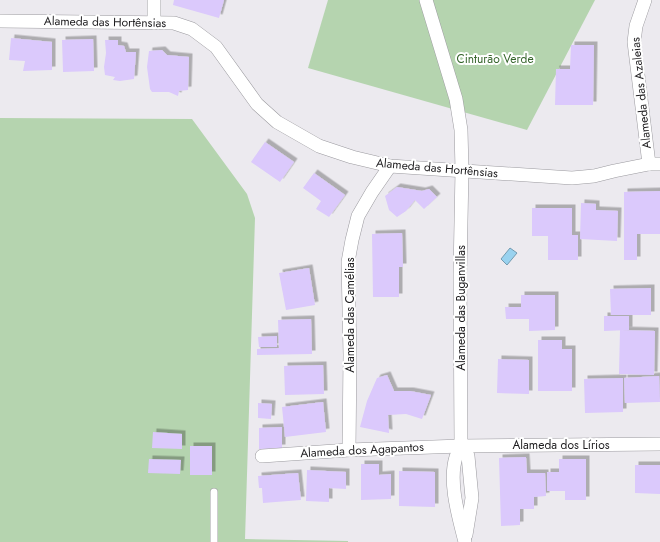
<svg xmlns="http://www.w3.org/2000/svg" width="660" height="542" viewBox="0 0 660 542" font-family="Jost,sans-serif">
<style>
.green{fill:#b5d4af}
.water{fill:#99d2ef;stroke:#749bb0}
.building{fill:#dbc9fc;filter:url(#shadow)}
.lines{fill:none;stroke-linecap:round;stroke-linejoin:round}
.lane-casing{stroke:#9b9a9f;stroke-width:8}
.street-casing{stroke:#9b9a9f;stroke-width:14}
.lane{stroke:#fff;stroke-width:7}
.street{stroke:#fff;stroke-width:13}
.labels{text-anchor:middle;stroke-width:4;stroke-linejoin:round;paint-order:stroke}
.street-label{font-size:12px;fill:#1c1b1d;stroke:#fff}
.park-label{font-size:12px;fill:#36652c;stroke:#fff}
</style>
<defs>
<filter id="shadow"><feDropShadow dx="3.5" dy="-3.5" stdDeviation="0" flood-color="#0004"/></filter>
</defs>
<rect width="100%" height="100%" fill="#eceaef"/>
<g class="green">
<polygon points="328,0 595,0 527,130 308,68"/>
<polygon points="0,118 192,119 247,194 255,218 245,539 348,541 348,542 0,542"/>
</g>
<polygon class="water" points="510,248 517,253 507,265 501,259"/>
<g class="building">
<polygon points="174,0 224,0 219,18 173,5"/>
<polygon points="11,38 52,42 52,70 23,71 25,61 9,60"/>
<polygon points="93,39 94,71 63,72 62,40"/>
<polygon points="105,40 118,40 118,45 124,46 126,52 136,52 134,79 120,81 113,80 115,77 105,75 104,67 106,53"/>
<polygon points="571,45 594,45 593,105 555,105 556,69 570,69"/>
<polygon points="162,50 167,55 189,57 188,90 179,91 178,96 169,92 152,92 150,89 147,67 149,51"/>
<polygon points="265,142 294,162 280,182 251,162"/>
<polygon points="314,173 345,195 329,217 316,209 321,201 303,188"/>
<polygon points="397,187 422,191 429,189 437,197 424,209 415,200 406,211 397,217 389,210 385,196"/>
<polygon points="660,191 660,234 637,234 637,260 624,260 624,192"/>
<polygon points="581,203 596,204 596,210 618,211 617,241 580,239"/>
<polygon points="532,208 572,208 572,235 578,235 578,260 548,260 548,236 532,236"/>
<polygon points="402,233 403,267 399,267 399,297 373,297 372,234"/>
<polygon points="309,268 315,305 286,310 279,273"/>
<polygon points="651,288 651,315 611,315 610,289"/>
<polygon points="521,295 555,295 555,330 529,331 529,319 506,319 505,307 521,307"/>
<polygon points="604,316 629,316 629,330 604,331"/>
<polygon points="311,319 312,354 257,355 257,349 279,348 278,320"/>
<polygon points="620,330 655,331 654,375 619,374"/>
<polygon points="277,336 277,347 259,347 258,337"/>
<polygon points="538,340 562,340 562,349 572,349 572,391 538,391"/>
<polygon points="498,359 529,360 529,394 497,393"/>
<polygon points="323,365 324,394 285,395 284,366"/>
<polygon points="387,375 394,391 410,391 431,395 422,419 406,414 388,415 389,433 360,427 367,401 377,378"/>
<polygon points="659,376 660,402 625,403 624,378"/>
<polygon points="623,378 623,412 585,413 584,379"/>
<polygon points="323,402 326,432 285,437 282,407"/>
<polygon points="258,403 272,404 271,419 258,418"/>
<polygon points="282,427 282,448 259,449 259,428"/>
<polygon points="153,432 182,434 182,449 152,448"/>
<rect x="190" y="446" width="22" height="29"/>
<polygon points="526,457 527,473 545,473 546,496 534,497 534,509 520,509 520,525 501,526 499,458"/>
<polygon points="149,459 181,460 180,474 148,473"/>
<polygon points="559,459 586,459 586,500 565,500 565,491 547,491 547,472 559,472"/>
<polygon points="361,464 379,464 379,475 391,474 391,499 361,500"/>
<polygon points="635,465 660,465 660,494 635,493"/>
<polygon points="307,470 346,472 346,489 329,488 329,502 306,501"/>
<polygon points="399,471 435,472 435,507 399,506"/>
<polygon points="298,473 301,500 263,503 262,488 259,488 258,476"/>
</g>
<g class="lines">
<g class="lane-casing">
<polyline id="lane" points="214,492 214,542"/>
</g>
<g class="street-casing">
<g id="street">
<path d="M 426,0 L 456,99 L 461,130 L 462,170 L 460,274 L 461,446 C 460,449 457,453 456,457 C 448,482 459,518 465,542"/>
<polyline points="645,0 636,26 634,42 649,164"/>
<polyline points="0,21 174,23 192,29 216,47 257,104 277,122 319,146 352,157 390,166 572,178 594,176 614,171 649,164 660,164"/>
<polyline points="154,23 154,0"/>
<polyline points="461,446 468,456 472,498 466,535"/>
<polyline points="349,450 350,355 348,262 352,240 358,216 372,192 390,166"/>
<polyline points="262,456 349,450 461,446 660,444"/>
</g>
</g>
<use href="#lane" class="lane"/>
<use href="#street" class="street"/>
</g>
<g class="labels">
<g class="street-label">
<text transform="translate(105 22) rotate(1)" y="4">Alameda das Hortênsias</text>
<text transform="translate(641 93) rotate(-96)" y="4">Alameda das Azaleias</text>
<text transform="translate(437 168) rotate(5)" y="4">Alameda das Hortênsias</text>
<text transform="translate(461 308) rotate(-90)" y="4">Alameda das Buganvillas</text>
<text transform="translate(350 315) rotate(-90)" y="4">Alameda das Camélias</text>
<text x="561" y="449">Alameda dos Lírios</text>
<text transform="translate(362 450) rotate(-3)" y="4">Alameda dos Agapantos</text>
</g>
<g class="park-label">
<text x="495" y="63">Cinturão Verde</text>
</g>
</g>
</svg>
